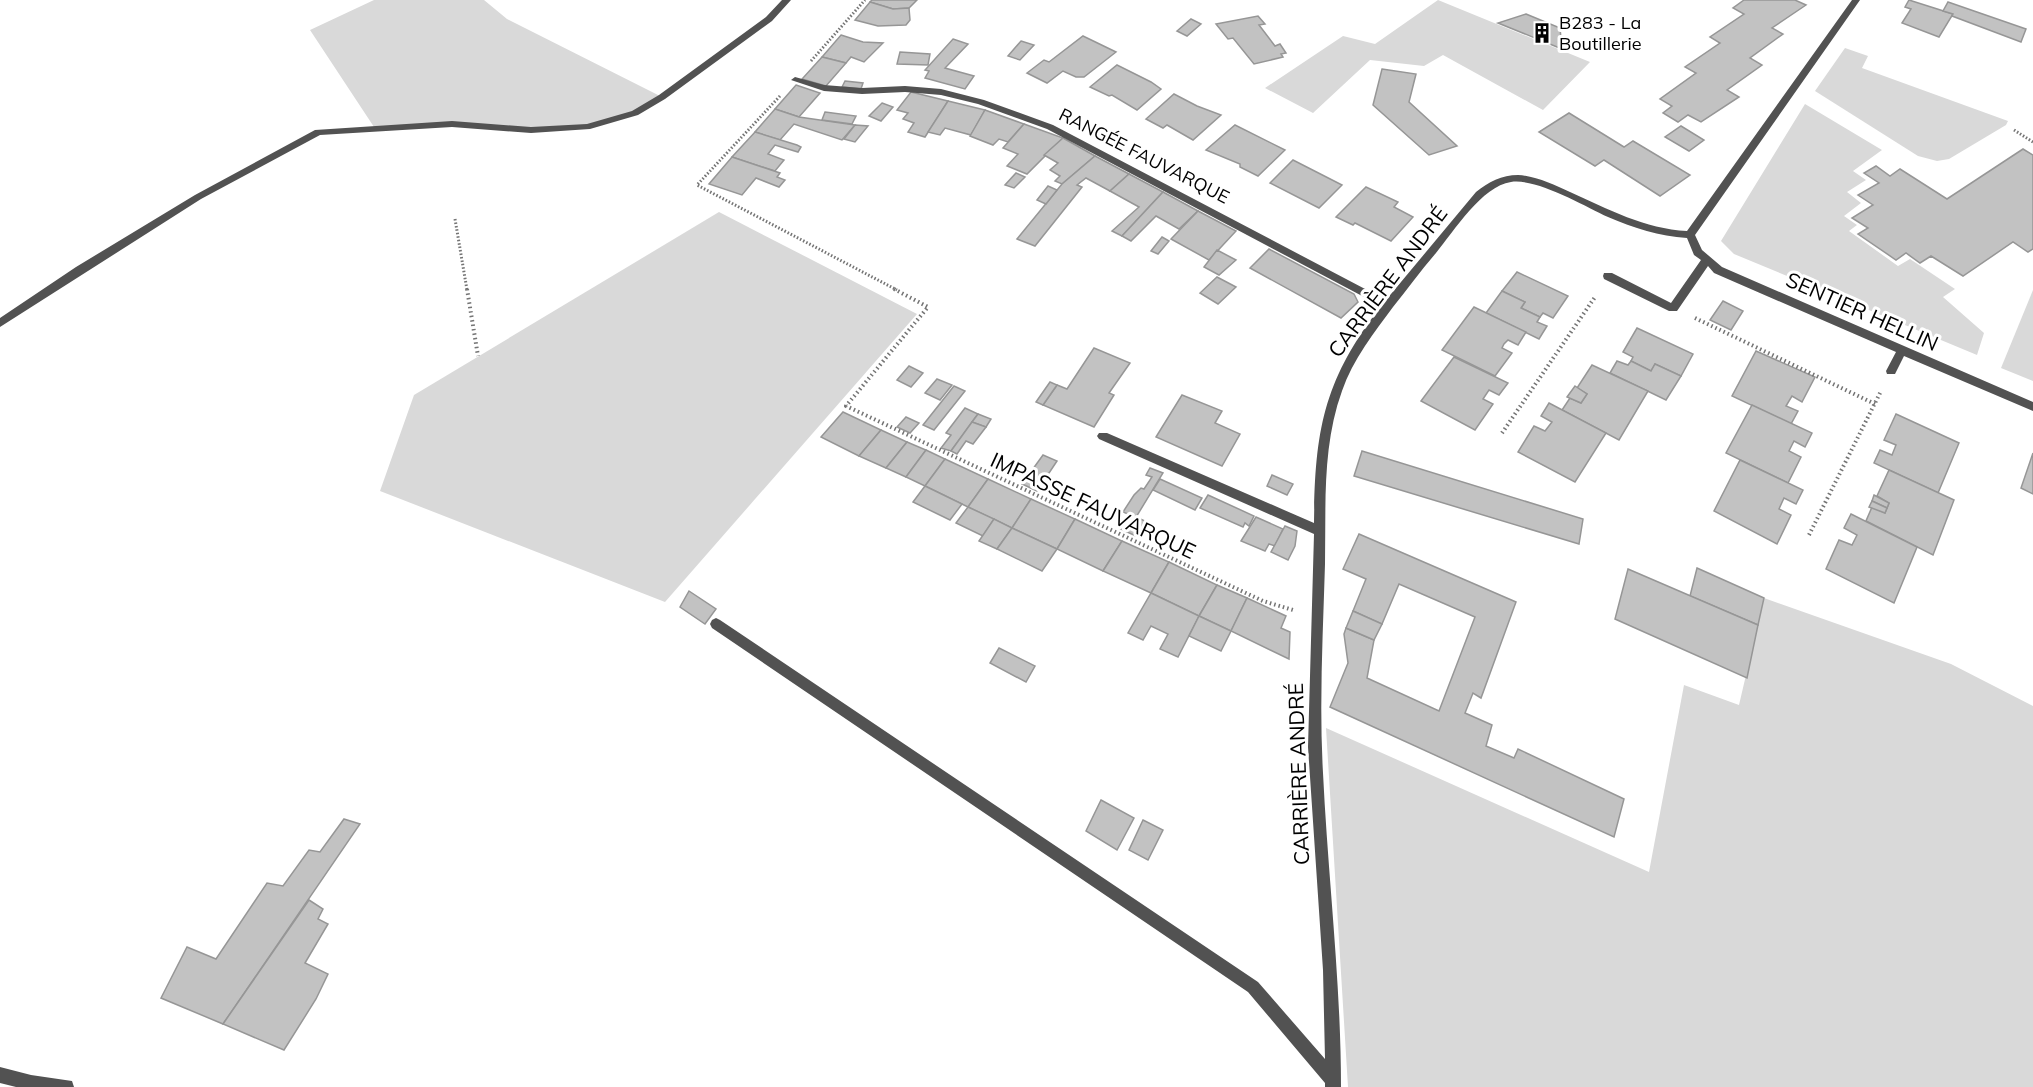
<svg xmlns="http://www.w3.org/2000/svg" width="2033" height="1087" viewBox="0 0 2033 1087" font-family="Mulish,sans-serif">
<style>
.green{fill:#d9d9d9}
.building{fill:#c2c2c2;stroke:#969696;stroke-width:1.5}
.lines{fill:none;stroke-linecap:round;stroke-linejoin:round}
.path-far1{stroke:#747474;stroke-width:3;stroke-dasharray:1.5 2;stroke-linecap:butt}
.path{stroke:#747474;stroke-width:4;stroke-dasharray:1.5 3;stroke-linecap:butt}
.minor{fill:#525252;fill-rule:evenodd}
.labels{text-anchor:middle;stroke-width:6;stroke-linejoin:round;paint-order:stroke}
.far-poi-label{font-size:18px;fill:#000;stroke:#fff;text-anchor:start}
.far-street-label{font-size:18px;fill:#000;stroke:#fff}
.street-label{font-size:21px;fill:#000;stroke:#fff}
</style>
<rect width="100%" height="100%" fill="#fff"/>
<g class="green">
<path d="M 374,0 L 484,0 L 507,19 L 662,97 C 589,142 532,125 452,124 C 426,123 400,126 374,127 L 310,30 Z"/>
<polygon points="1438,0 1590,62 1543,110 1443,55 1424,66 1370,60 1313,113 1265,88 1343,36 1375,44"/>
<polygon points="1845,48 1868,56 1862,68 2008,121 2006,125 1949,159 1937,161 1918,156 1815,91"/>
<polygon points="1805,104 1882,150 1853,171 1866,180 1847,192 1861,203 1844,216 1857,225 1849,231 1898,266 1910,259 1955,289 1943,297 1984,333 1977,355 1734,254 1721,241"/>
<polygon points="719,212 917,314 665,602 380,491 414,395"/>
<polygon points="2033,290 2033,381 2001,368"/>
<polygon points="1764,598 1951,664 2033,706 2033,1087 1348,1087 1326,728 1649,872 1684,685 1739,705"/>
</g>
<g class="building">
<polygon points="872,0 917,0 909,8 893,9 870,2"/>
<polygon points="1744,0 1795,0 1806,5 1772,28 1783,34 1750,58 1762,65 1727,90 1739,97 1701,122 1688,115 1678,122 1663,113 1672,106 1660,99 1696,73 1685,67 1720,43 1710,37 1744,14 1733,8"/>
<polygon points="1909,0 1953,14 1939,37 1902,23 1911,9 1905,7"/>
<polygon points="870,2 893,9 909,8 910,20 906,25 878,26 855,20"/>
<polygon points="1948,2 2026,29 2021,42 1952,16 1953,14 1943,11"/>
<polygon points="1526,14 1560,28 1562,49 1498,23"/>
<polygon points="1258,16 1265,24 1259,25 1275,46 1280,44 1286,53 1281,54 1283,57 1254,64 1233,38 1228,39 1216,24"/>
<polygon points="1191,19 1201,24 1187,36 1177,31"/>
<polygon points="841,35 863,42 883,43 864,62 851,57 846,63 822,57"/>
<polygon points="1083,36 1116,52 1084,77 1076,77 1063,71 1047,83 1027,73 1044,60 1049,62"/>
<polygon points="953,39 968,44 945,68 974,76 965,89 925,78 929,71 925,70"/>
<polygon points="1021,41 1034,45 1020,60 1008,56"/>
<polygon points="900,52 930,54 928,65 897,64"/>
<polygon points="822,57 846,63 826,86 802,79"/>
<polygon points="1117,65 1151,82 1161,89 1137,110 1112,95 1109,96 1090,87"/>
<polygon points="1382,69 1416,74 1409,102 1457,146 1429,155 1373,105"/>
<polygon points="845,81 863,83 861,89 842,87"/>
<polygon points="796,85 820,93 799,117 775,109"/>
<polygon points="911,92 948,101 925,137 908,132 914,123 903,119 908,113 897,110"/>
<polygon points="1174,94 1197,106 1221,115 1193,140 1167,125 1163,128 1146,119"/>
<polygon points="948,101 985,110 971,135 945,128 940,135 928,132"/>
<polygon points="882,103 893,107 881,121 869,116"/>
<polygon points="775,109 799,117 855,125 842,140 794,124 780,140 755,132"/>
<polygon points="985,110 1024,124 1008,142 999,139 993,145 970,136"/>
<polygon points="825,112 856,116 852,124 822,120"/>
<polygon points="1569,113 1624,147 1633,141 1690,175 1660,196 1604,160 1595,166 1539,132"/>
<polygon points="1024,124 1063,138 1027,174 1007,166 1018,154 1003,148"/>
<polygon points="855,125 868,126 855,142 844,139"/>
<polygon points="1235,125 1285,150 1258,176 1240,167 1240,164 1206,150"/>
<polygon points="1681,126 1704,140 1689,151 1665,137"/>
<polygon points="755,132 797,145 801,147 798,152 775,145 768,154 784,160 775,171 732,157"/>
<polygon points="1063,138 1095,156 1062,184 1055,181 1060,176 1050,170 1058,163 1044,155"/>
<polygon points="2023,149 2033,155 2033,249 2028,252 2013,242 1963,276 1931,256 1920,263 1906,253 1896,260 1858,234 1868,228 1852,218 1873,205 1858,195 1879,183 1864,173 1876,166 1890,176 1900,169 1947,199"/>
<polygon points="1095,156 1129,174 1110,191 1086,178 1077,185 1082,187 1035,246 1017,239 1062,184"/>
<polygon points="732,157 780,173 777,177 785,180 779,187 756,178 742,195 709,184"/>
<polygon points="1293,160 1342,185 1319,208 1270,183"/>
<polygon points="1016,173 1025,177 1014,188 1005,185"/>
<polygon points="1129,174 1163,192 1122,236 1112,231 1139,207 1110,191"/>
<polygon points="1048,186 1057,190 1046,204 1037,200"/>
<polygon points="1366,187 1398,202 1394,207 1413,217 1391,241 1355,223 1353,225 1336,217"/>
<polygon points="1163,192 1198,211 1179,229 1156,216 1131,241 1122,236"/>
<polygon points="1198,211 1236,231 1209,260 1171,239"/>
<polygon points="1162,237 1169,241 1158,254 1151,251"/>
<polygon points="1269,249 1354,294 1358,302 1341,318 1250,268"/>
<polygon points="1217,250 1236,260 1219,275 1204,267"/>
<polygon points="1517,272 1568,296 1553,318 1543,313 1540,317 1521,308 1525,302 1502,291"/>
<polygon points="1217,277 1236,287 1218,304 1200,293"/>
<polygon points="1502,291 1525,302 1521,308 1540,317 1537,322 1547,326 1539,339 1486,313"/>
<polygon points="1723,301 1743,311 1731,330 1710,320"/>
<polygon points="1474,307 1526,332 1518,345 1508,340 1504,344 1502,348 1512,353 1495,376 1442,350"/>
<polygon points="1637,328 1693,354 1681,376 1655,364 1651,371 1631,361 1633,357 1623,352"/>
<polygon points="1094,348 1130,363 1109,393 1114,395 1094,427 1043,405 1057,385 1067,389"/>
<polygon points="1756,351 1815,377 1802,402 1792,396 1786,406 1798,411 1791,424 1732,396"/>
<polygon points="1454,357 1508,383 1499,395 1489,390 1483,399 1493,404 1475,430 1421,401"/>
<polygon points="1617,361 1628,365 1631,361 1651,371 1655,364 1681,376 1666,400 1610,373"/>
<polygon points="1592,365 1648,391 1619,440 1562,410 1570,398 1581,403 1587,394 1577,388"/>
<polygon points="909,366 923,373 911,387 897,380"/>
<polygon points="937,379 952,385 940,400 925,393"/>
<polygon points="1050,382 1057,385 1043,405 1036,402"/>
<polygon points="954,386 965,391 934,430 923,425"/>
<polygon points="1575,386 1587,394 1581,403 1567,397"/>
<polygon points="1182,395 1222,411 1215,423 1240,434 1222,466 1156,437"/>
<polygon points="1549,403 1606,433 1575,482 1518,452 1534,426 1545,431 1552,422 1541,416"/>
<polygon points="1752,405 1812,433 1805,447 1794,441 1789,451 1801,457 1788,483 1726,453"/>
<polygon points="965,408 978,414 951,451 941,448 951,435 946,433"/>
<polygon points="843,412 881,430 859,456 821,437"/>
<polygon points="978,414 991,419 986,427 972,422"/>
<polygon points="1896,414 1959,443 1938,493 1874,463 1880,450 1892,455 1896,445 1884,440"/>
<polygon points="906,417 919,423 910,433 897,427"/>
<polygon points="972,422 986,427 973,444 966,441 957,454 951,451"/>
<polygon points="881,430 907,442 886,468 859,456"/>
<polygon points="907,442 926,450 906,477 886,468"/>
<polygon points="926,450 945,459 925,486 906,477"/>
<polygon points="1362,451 1583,519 1579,544 1354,476"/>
<polygon points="2033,453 2033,494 2021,488"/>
<polygon points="1043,455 1057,461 1037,491 1022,484"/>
<polygon points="945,459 988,479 968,507 925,486"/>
<polygon points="1740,460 1803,490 1796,504 1784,498 1779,509 1791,515 1777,544 1714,511"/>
<polygon points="1150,468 1163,473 1127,532 1119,528 1128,514 1123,512 1134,495 1141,488 1144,489 1152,477 1146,475"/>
<polygon points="1889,470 1954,500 1933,555 1866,521 1872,507 1885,513 1889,503 1877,496"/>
<polygon points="1272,475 1293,484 1287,495 1267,486"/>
<polygon points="988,479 1031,499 1012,528 968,507"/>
<polygon points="1160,479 1202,498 1195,510 1153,490"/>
<polygon points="925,486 962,504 950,520 913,502"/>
<polygon points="1208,495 1254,516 1249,526 1245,523 1243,527 1200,508"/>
<polygon points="1874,495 1889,503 1887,508 1872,501"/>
<polygon points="1031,499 1075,519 1057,549 1012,528"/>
<polygon points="1872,501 1887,508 1885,513 1869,507"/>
<polygon points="968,507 994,519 983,536 956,523"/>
<polygon points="1851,514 1917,547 1894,603 1826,569 1839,540 1852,545 1857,535 1844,528"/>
<polygon points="1136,517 1145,521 1136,536 1127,532"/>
<polygon points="1256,517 1283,529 1275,546 1269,544 1265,551 1241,541"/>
<polygon points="994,519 1012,528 997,549 979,541"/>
<polygon points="1075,519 1122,541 1103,571 1057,549"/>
<polygon points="1285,526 1297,531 1295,546 1288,560 1271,552"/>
<polygon points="1012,528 1057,549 1042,571 997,549"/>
<polygon points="1359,534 1516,602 1481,698 1473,693 1465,713 1492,725 1486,746 1514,758 1518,749 1624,799 1614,837 1330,707 1348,663 1344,634 1346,628 1374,640 1367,678 1439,711 1475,617 1399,584 1382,624 1353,611 1366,579 1343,569"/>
<polygon points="1122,541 1169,562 1151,593 1103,571"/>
<polygon points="1169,562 1217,585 1199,616 1151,593"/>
<polygon points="1697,568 1764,598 1758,625 1690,596"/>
<polygon points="1628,569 1758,625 1747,678 1615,619"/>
<polygon points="1217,585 1247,598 1231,631 1199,616"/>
<polygon points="689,591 716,609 705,624 680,607"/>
<polygon points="1151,593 1199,616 1178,657 1160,649 1168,634 1151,626 1143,640 1128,633"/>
<polygon points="1247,598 1286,616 1281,628 1290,632 1289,659 1231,631"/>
<polygon points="1353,611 1382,624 1374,640 1346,628"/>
<polygon points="1199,616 1231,631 1221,651 1189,636"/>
<polygon points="999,648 1035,666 1026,682 990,663"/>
<polygon points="1101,800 1134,818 1117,850 1086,831"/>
<polygon points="344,819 360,824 223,1024 161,998 187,947 216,959 267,883 283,886 309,850 320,852"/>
<polygon points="1143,820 1163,830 1148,860 1129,850"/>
<polygon points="309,900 323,909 318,919 328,924 305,963 328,974 316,999 284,1050 223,1024"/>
</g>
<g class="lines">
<g class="path-far1">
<polyline points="811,61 865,0"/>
<polyline points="780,96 697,185 897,290"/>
<polyline points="2014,130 2033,142"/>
<polyline points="455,219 467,290"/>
</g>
<g class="path">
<polyline points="467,289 478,356"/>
<polyline points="894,289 928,307 846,406 1263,601 1293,610"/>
<polyline points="1695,318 1875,404"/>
<polyline points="1502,433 1595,297"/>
<polyline points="1809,535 1881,391"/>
</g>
<g class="minor">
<polygon points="782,0 791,0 772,21 665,99 638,115 590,129 531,133 452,127 320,135 201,199 0,327 0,318 76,267 195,195 315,130 452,121 531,127 587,124 632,111 659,95 766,17"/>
<path d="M 1852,0 L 1860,0 L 1695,235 L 1702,250 L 1722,267 L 2033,402 L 2033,411 L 1904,356 L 1895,374 L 1887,374 L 1886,371 L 1896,352 L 1714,273 L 1708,266 L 1677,311 L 1669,311 L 1604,279 L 1603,276 L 1604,273 L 1612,273 L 1671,303 L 1701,260 L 1694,255 L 1687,238 C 1659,236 1634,228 1608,217 C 1584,206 1537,178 1511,182 C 1482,186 1454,231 1436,253 C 1421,270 1407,290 1393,307 C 1374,333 1353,359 1342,391 C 1322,446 1326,506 1325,564 C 1323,633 1319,703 1323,773 C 1328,878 1341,982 1341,1087 L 1325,1087 L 1325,1083 L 1248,992 L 712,628 L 710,624 L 712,620 L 716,618 L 720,620 L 1258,982 L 1325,1059 L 1323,970 L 1308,747 L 1314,534 L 1099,439 L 1097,436 L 1099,433 L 1107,433 L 1314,523 C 1315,431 1323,381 1381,306 L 1047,129 L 978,104 L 941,95 L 905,92 L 862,94 L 824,91 L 791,80 L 795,77 L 824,85 L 862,88 L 905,86 L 941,89 L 984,100 L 1053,125 L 1386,300 L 1476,192 C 1488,182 1502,175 1518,175 C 1536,176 1554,185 1570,192 C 1608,209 1645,229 1687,231 Z"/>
<polygon points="0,1067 31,1075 72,1081 74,1087 16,1087 0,1083"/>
</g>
</g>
<defs>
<g id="building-bare" transform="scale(1.62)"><path d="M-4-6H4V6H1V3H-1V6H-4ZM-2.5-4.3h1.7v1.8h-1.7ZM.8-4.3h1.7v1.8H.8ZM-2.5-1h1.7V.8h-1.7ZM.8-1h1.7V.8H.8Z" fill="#000" stroke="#fff" stroke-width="2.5" paint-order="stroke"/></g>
</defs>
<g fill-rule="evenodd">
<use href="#building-bare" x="1542" y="33"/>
</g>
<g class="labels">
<g class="far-poi-label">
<text x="1559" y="29">B283 - La<tspan x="1559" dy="21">Boutillerie</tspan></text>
</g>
<g class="far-street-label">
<text transform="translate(1144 156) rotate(27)" y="6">RANGÉE FAUVARQUE</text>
</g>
<g class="street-label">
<text transform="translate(1388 282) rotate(-53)" y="7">CARRIÈRE ANDRÉ</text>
<text transform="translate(1862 312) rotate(24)" y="7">SENTIER HELLIN</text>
<text transform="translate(1093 506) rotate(25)" y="7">IMPASSE FAUVARQUE</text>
<text transform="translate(1299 774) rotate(-92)" y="7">CARRIÈRE ANDRÉ</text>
</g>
</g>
</svg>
